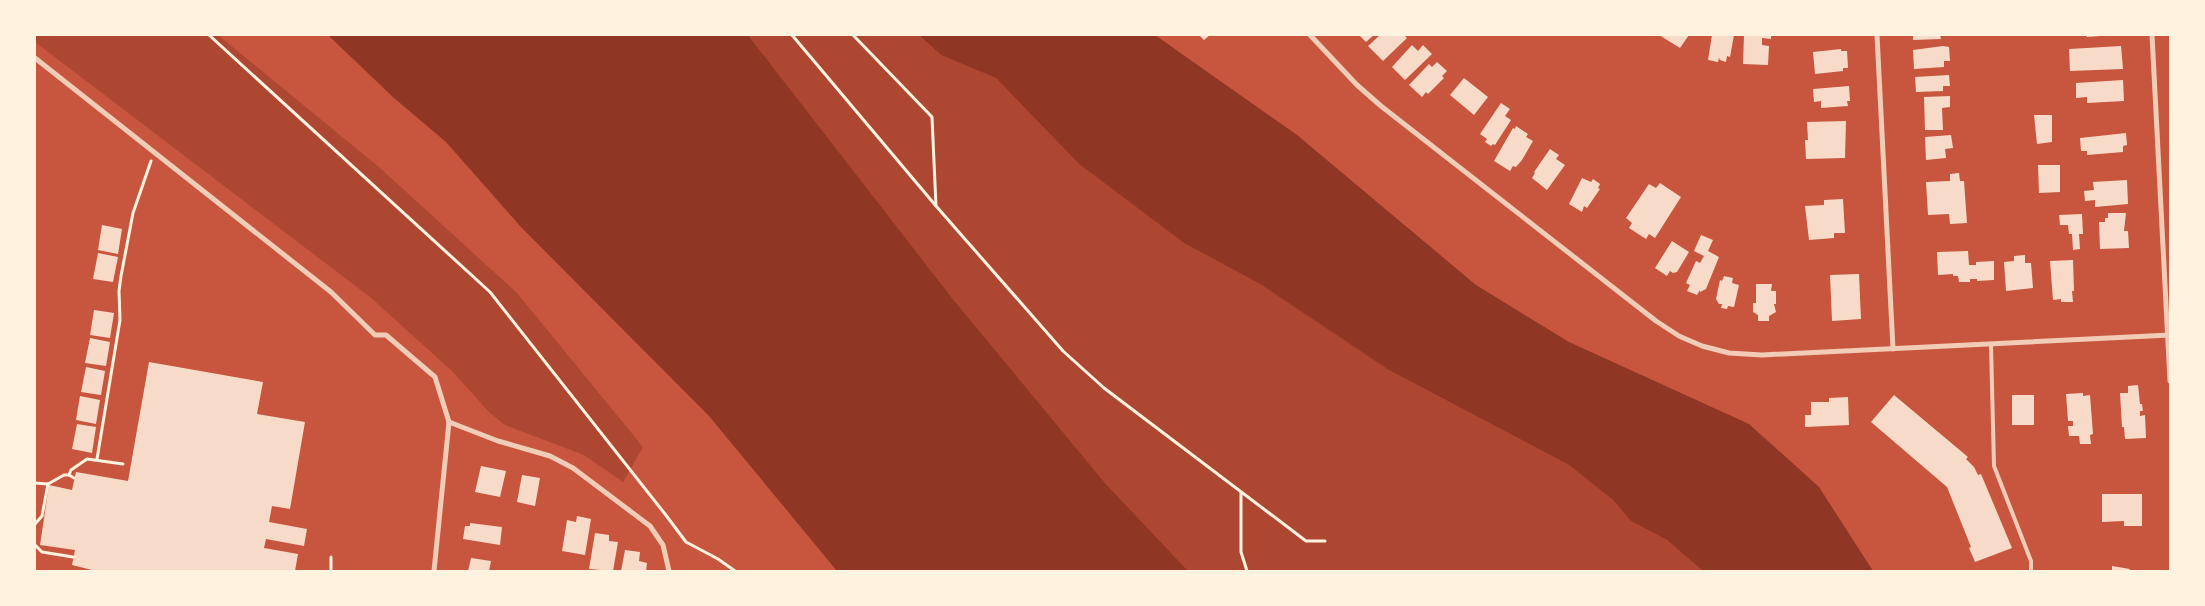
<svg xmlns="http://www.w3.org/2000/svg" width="2205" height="606" viewBox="0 0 2205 606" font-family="Literata,serif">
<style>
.green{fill:#ae4732}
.water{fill:#8f3625}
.building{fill:#f7dbc8}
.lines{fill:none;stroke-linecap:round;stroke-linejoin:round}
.path{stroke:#fff3e0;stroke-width:3}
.service{stroke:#f1ccb7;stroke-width:4}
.minor{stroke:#f1ccb7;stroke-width:5}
</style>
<rect width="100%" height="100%" fill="#c8553d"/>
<g class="green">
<polygon points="35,35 218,35 380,168 517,293 643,447 623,482 584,455 505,425 489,412 452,371 370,297 35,42"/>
<polygon points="748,35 919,35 941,55 996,78 1079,164 1184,243 1260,284 1344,340 1423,388 1569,465 1613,500 1631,521 1667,540 1703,571 1188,571 1105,483 952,298"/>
</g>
<g class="water">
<polygon points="328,35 748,35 952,298 1105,483 1188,571 837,571 709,416 521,227 446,142 394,98"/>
<polygon points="919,35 1155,35 1297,135 1476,285 1569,342 1749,424 1819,487 1873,571 1703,571 1667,540 1631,521 1613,500 1569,465 1389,370 1260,284 1184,243 1079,164 996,78 941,55"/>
</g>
<g class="building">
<polygon points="1199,35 1210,35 1204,40"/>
<polygon points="1359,35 1374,35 1366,42"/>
<polygon points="1380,35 1404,35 1407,38 1383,61 1368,46"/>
<polygon points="1659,35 1689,35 1680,48"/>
<polygon points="1712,35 1734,35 1730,57 1727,56 1726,62 1720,60 1719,58 1718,62 1708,60"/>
<polygon points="1744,35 1771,35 1771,39 1762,38 1762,45 1769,46 1768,65 1743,64"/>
<polygon points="1913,35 1940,35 1941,39 1913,40"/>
<polygon points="2086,35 2100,35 2100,36 2087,37"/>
<polygon points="1412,45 1418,51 1423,45 1432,54 1405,80 1392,67"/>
<polygon points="1943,46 1949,47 1950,61 1944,61 1944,67 1914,69 1913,50"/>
<polygon points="2121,46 2123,69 2070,71 2069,49"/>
<polygon points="1841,49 1841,51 1847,51 1848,68 1843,68 1843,71 1815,74 1813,52"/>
<polygon points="1437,62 1447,71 1442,76 1444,78 1428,94 1426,92 1422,97 1409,85 1429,64 1432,67"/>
<polygon points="1949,75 1950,86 1943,86 1943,91 1916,92 1915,77"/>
<polygon points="1464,78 1488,97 1474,115 1450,95"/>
<polygon points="2123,80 2124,101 2087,103 2087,97 2076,98 2076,83"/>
<polygon points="1849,86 1850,101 1847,101 1848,106 1821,108 1821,101 1814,102 1813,89"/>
<polygon points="1950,96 1950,107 1942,108 1943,130 1925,130 1924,97"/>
<polygon points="1501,103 1510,109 1505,116 1511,120 1495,145 1493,144 1491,146 1485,142 1487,139 1480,134"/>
<polygon points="2034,115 2052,115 2052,142 2037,144"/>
<polygon points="1846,121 1845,158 1806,159 1805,140 1808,140 1807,122"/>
<polygon points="1516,126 1528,134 1526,137 1533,141 1522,160 1516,167 1513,166 1510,171 1494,161 1513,128 1515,129"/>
<polygon points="2126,133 2127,145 2123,146 2123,152 2087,155 2087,151 2081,151 2080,138"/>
<polygon points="1951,135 1953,148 1945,149 1946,158 1926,160 1925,137"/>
<polygon points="1550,149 1559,155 1556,159 1565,165 1547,190 1532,178 1535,173 1534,172"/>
<polygon points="2038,165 2060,165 2060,192 2039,193"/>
<polygon points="1959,173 1960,181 1964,181 1967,223 1950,224 1949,214 1928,215 1926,182 1950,181 1950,174"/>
<polygon points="1582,178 1591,182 1593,179 1600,184 1598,188 1600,189 1587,208 1584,206 1582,212 1569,204"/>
<polygon points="2127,180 2128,204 2095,207 2095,200 2085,201 2084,191 2094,190 2093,182"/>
<polygon points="1660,183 1681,197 1655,238 1649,234 1646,239 1629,228 1632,223 1626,218 1649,184 1656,188"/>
<polygon points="1843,199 1845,233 1834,233 1834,238 1809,240 1805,206 1824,205 1824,200"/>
<polygon points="2108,213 2126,213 2124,231 2128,231 2129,248 2100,249 2099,222 2105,222 2105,218 2108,218"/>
<polygon points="2082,214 2083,234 2079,234 2080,249 2073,250 2072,234 2069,234 2068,225 2060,225 2059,215"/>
<polygon points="102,225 122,229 118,254 98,250"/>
<polygon points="1701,235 1713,240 1708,251 1719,257 1706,289 1700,292 1700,290 1697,295 1687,291 1690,285 1686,283 1696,261 1700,263 1704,256 1694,251"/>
<polygon points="1672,241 1689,252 1677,272 1673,273 1670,271 1667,276 1655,268"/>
<polygon points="1968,251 1969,265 1976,265 1976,262 1994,261 1994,280 1977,281 1977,279 1970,279 1970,282 1959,282 1958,276 1953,276 1953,274 1938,275 1937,252"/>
<polygon points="98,253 118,257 113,282 93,279"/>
<polygon points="2025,255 2025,263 2031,263 2033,288 2006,291 2004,262 2014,261 2014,256"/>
<polygon points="2073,260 2074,291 2072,291 2073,302 2061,302 2061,299 2053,300 2050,261"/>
<polygon points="1859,274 1861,319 1832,321 1830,275"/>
<polygon points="1724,276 1733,278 1732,283 1739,285 1734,307 1728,306 1727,309 1721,308 1722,304 1719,304 1716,299 1720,280 1722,281"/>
<polygon points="1756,284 1772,284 1771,291 1776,291 1776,304 1774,304 1776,312 1769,316 1769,321 1758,321 1758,315 1753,312 1753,303 1756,303"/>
<polygon points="94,310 114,313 110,338 90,335"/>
<polygon points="90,338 110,342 106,366 85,363"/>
<polygon points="149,362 263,382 257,414 305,422 290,509 272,506 269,522 307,529 304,546 266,539 264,548 298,554 295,571 96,571 72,565 75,550 40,545 49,485 72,490 76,472 128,481"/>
<polygon points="86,367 105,371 101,395 81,392"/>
<polygon points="2138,385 2140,404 2142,404 2143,411 2140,411 2140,416 2145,415 2146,438 2125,439 2124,427 2122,427 2120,393 2128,393 2128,386"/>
<polygon points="2083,393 2083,396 2090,395 2093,434 2090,435 2091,444 2080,444 2079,436 2069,436 2068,426 2073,426 2073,421 2068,421 2066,394"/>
<polygon points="1894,395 1968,457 1966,459 1974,467 1978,475 1981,474 2012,548 1975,562 1969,548 1971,547 1947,487 1871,422"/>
<rect x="2012" y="395" width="22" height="30"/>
<polygon points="80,396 100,400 96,424 76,420"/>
<polygon points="1848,397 1849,425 1805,427 1805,415 1811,415 1811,402 1829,402 1829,398"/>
<polygon points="77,424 96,427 92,453 72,449"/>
<polygon points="481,466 506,471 500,497 475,492"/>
<polygon points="522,475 540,478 535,506 517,502"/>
<polygon points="2102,494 2142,494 2142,526 2124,526 2124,521 2102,522"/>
<polygon points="577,516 591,519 585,555 562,551 567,520 576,522"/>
<polygon points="470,523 502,527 500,545 463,539 465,526 470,526"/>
<polygon points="595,533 609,535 609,541 618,542 613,571 589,569"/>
<polygon points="625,550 640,552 639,561 647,563 646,571 621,571"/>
<polygon points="471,558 491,561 489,571 468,571"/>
<polygon points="2112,566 2130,569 2129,571 2112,571"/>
</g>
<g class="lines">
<g class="path">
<polyline points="209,35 490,292 665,514 686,542 718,559 735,571"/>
<polyline points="792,35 936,206 1063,351 1104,388 1306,541 1325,541"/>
<polyline points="853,35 932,117 936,206"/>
<polyline points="97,459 120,320 119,291 121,276 133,213 151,161"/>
<polyline points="69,475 74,478"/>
<polyline points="35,483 48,484 64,475 69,475 71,470 87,459 123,464"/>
<polyline points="1241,493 1241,552 1247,571"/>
<polyline points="35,524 42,516 48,484"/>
<polyline points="35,545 42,552 73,557"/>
<polyline points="331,571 331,557"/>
</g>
<polyline class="service" points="1991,345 1994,466 2031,561 2031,571"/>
<g class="minor">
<polyline points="1310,35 1357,85 1381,106 1656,321 1679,336 1702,346 1729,353 1762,355 2170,335"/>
<polyline points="1877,35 1893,349"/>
<polyline points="2152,35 2170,381"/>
<polyline points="35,58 331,292 375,335 386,335 435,377 449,422 434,571"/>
<polyline points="449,422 498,441 550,456 573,468 650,526 663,545 669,571"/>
</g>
</g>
<rect width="2205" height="606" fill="none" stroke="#fff3e0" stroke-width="72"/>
</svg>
